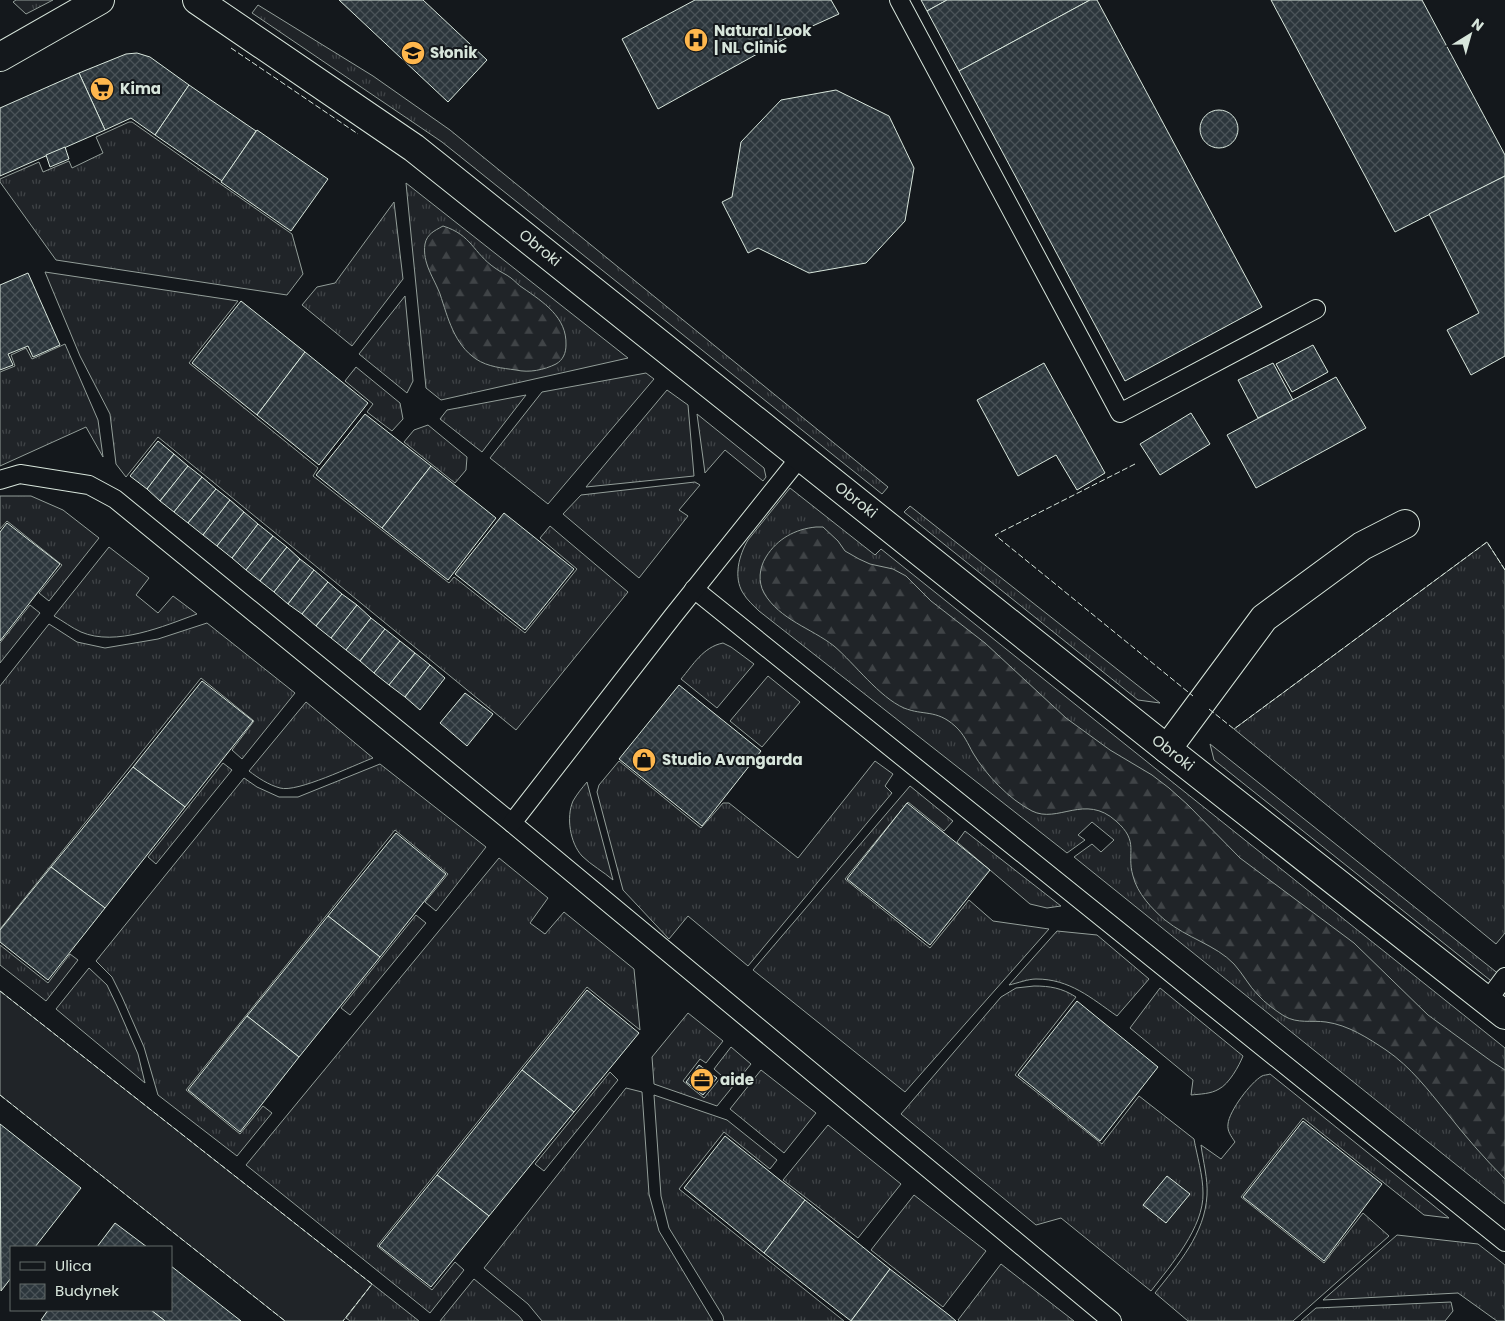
<svg xmlns="http://www.w3.org/2000/svg" width="1505" height="1321" viewBox="0 0 1505 1321" font-family="Poppins,sans-serif">
<style>
.grass{fill:url(#grass-tufts);stroke:#939e99}
.forest{fill:url(#forest-firs);stroke:#939e99}
.garden{fill:#202428;stroke:#939e99}
.building{fill:url(#building-cross-hatch);stroke:#d8e6dc}
.lines{fill:none;stroke-linecap:round;stroke-linejoin:round}
.service-casing{stroke:#d8e6dc;stroke-width:20}
.minor-casing{stroke:#d8e6dc;stroke-width:30}
.service{stroke:#14181c;stroke-width:18}
.minor{stroke:#14181c;stroke-width:28}
.fence{stroke:#d8e6dc;stroke-width:1;stroke-dasharray:6 2.5;stroke-linecap:butt}
.labels{text-anchor:middle;stroke-width:4;stroke-linejoin:round;paint-order:stroke}
.poi-label{font-size:15px;font-weight:bold;fill:#d8e6dc;stroke:#14181c;text-anchor:start}
.street-label{font-size:15px;fill:#d8e6dc;stroke:#14181c}
</style>
<defs>
<pattern id="grass-tufts" width="24" height="20" patternUnits="userSpaceOnUse" patternTransform="scale(1.25)"><rect width="24" height="20" fill="#202428"/><path d="M3 7l-1-3M5 7V3M7 7l1-3M15 17l-1-3M17 17v-4M19 17l1-3" fill="none" stroke="#404447"/></pattern>
<pattern id="forest-firs" width="22" height="20" patternUnits="userSpaceOnUse" patternTransform="scale(1.25)"><rect width="22" height="20" fill="#202428"/><path d="M5 1l3.5 6h-7zM16 11l3.5 6h-7z" fill="#404447"/></pattern>
<pattern id="building-cross-hatch" width="8" height="8" patternUnits="userSpaceOnUse" patternTransform="scale(1.25)"><rect width="8" height="8" fill="#2c363c"/><path d="M0 0l8 8M0 8l8-8" fill="none" stroke="#4a5358"/></pattern>
</defs>
<rect width="100%" height="100%" fill="#14181c"/>
<g class="grass">
<polygon points="16,0 53,0 26,14 13,2"/>
<polygon points="258,5 373,76 450,130 888,487 882,494 442,142 252,13"/>
<polygon points="129,122 132,122 292,234 303,274 287,295 56,260 0,182 0,179 39,162 43,172 69,161 72,168 103,153 96,137"/>
<polygon points="406,183 628,358 441,400 426,388"/>
<polygon points="394,202 403,279 352,346 302,305 317,287 335,283"/>
<polygon points="45,272 238,301 189,363 318,468 313,476 449,583 454,577 525,633 577,569 540,538 550,526 628,592 516,730 158,437 126,477 116,464 110,414 80,356"/>
<polygon points="405,296 413,381 407,393 359,354"/>
<polygon points="65,344 98,420 103,457 86,427 0,466 0,372 15,366 11,355 26,348 32,359"/>
<polygon points="356,367 400,403 403,419 392,431 367,412 373,404 345,381"/>
<polygon points="646,373 654,379 548,504 490,458 542,392"/>
<polygon points="667,390 688,405 694,476 586,487"/>
<polygon points="526,395 482,452 440,419 447,410"/>
<polygon points="697,414 764,468 766,477 763,481 725,450 705,473"/>
<polygon points="428,425 467,457 466,470 455,483 404,442 414,430"/>
<polygon points="695,482 700,485 679,510 688,516 639,578 563,514 581,495"/>
<path d="M 790,488 L 875,555 L 881,549 L 1505,1048 L 1505,1204 L 1074,857 L 1092,844 L 1101,852 L 1114,840 L 1092,822 L 1078,835 L 1085,840 L 1067,853 L 759,611 C 754,606 747,600 743,593 C 733,577 739,555 748,540 Z"/>
<polygon points="0,496 31,496 63,510 99,538 49,601 39,593 62,565 7,521 0,529"/>
<polygon points="910,506 1160,703 1138,700 904,512"/>
<polygon points="1487,542 1505,570 1505,933 1496,944 1234,729"/>
<path d="M 109,547 L 149,578 L 136,595 L 158,613 L 173,596 L 197,614 C 164,626 116,647 81,632 C 72,628 63,621 54,616 Z"/>
<polygon points="30,605 40,613 0,663 0,643"/>
<polygon points="207,623 295,693 242,759 232,750 254,721 201,678 0,929 0,686 49,624 77,642 105,648 158,639"/>
<path d="M 723,643 L 731,647 L 754,664 L 717,708 L 681,679 C 693,665 703,647 723,643 Z"/>
<polygon points="768,676 800,702 762,747 730,721"/>
<path d="M 306,702 L 373,758 C 354,765 297,793 280,788 C 269,785 258,778 249,771 Z"/>
<polygon points="1210,744 1505,979 1505,992 1214,760"/>
<polygon points="619,761 701,828 723,803 729,803 798,858 875,761 893,774 885,786 892,793 748,966 688,916 669,939 623,890 597,792 599,785"/>
<polygon points="223,763 232,770 156,864 148,857"/>
<polygon points="380,764 486,847 436,911 425,902 448,874 395,830 186,1090 240,1134 263,1106 272,1113 237,1156 158,1095 144,1047 122,997 112,977 96,961 244,778 257,787 279,797 298,797"/>
<path d="M 587,782 L 613,880 C 604,872 591,865 582,856 C 570,843 566,817 573,801 C 577,794 582,788 587,782 Z"/>
<polygon points="910,786 953,821 944,831 908,802 845,879 930,948 969,900 993,921 1049,929 905,1092 753,970"/>
<polygon points="965,831 1061,906 1047,908 1030,904 957,842"/>
<polygon points="499,858 548,898 530,923 545,934 564,912 634,969 640,1030 587,987 377,1246 432,1290 455,1262 464,1270 430,1313 246,1165"/>
<polygon points="416,915 426,923 350,1015 341,1008"/>
<path d="M 1057,931 L 1097,935 L 1149,979 L 1117,1016 C 1091,998 1070,979 1036,979 C 1028,979 1018,983 1009,985 Z"/>
<polygon points="0,945 48,983 70,954 78,960 46,1001 0,965"/>
<polygon points="89,968 107,985 117,1006 138,1054 145,1083 56,1009"/>
<path d="M 1034,986 C 1050,986 1062,988 1076,997 L 1015,1075 L 1102,1144 L 1139,1096 L 1194,1139 C 1197,1156 1203,1175 1203,1193 C 1204,1227 1171,1265 1151,1291 L 1061,1218 L 1036,1225 L 901,1114 L 1001,997 L 1016,988 Z"/>
<path d="M 1160,988 L 1243,1056 C 1239,1066 1229,1084 1219,1089 C 1211,1094 1200,1094 1191,1095 L 1193,1080 L 1130,1028 Z"/>
<polygon points="688,1013 723,1041 706,1063 700,1059 683,1081 704,1098 722,1076 714,1069 731,1047 751,1064 717,1106 654,1084 652,1057"/>
<polygon points="761,1070 816,1113 784,1153 730,1109"/>
<polygon points="610,1072 618,1080 544,1171 535,1164"/>
<path d="M 1270,1074 L 1449,1218 L 1424,1215 L 1303,1118 L 1241,1197 L 1324,1263 L 1363,1213 L 1389,1236 L 1293,1321 L 1188,1321 L 1155,1293 C 1178,1264 1205,1234 1207,1195 C 1208,1179 1203,1161 1201,1145 L 1221,1159 L 1235,1142 C 1231,1136 1227,1131 1228,1124 C 1229,1111 1251,1082 1262,1076 C 1263,1075 1268,1075 1270,1074 Z"/>
<polygon points="626,1088 642,1092 649,1194 659,1231 713,1321 542,1321 528,1304 484,1268"/>
<polygon points="654,1095 727,1120 777,1160 770,1169 724,1132 679,1189 844,1321 724,1321 723,1316 669,1228 661,1196"/>
<polygon points="828,1125 901,1184 858,1238 783,1180"/>
<polygon points="914,1195 986,1251 943,1307 871,1250"/>
<polygon points="1397,1235 1478,1244 1505,1265 1505,1321 1497,1321 1458,1293 1323,1300"/>
<polygon points="1001,1264 1074,1321 959,1321 958,1320"/>
<polygon points="474,1279 519,1316 523,1321 440,1321"/>
<polygon points="372,1284 419,1321 350,1321 346,1318"/>
<polygon points="1451,1302 1453,1311 1445,1321 1301,1321 1316,1308"/>
</g>
<g class="forest">
<path d="M 443,226 C 472,235 473,253 495,268 C 500,272 506,274 511,278 C 515,281 518,285 523,288 C 543,302 567,317 566,345 C 566,353 563,360 556,364 C 544,370 529,373 516,370 C 502,368 488,367 476,359 C 454,344 448,318 440,294 C 434,278 422,263 425,244 C 427,234 434,231 443,226 Z"/>
<path d="M 816,527 L 823,527 L 838,541 L 845,551 L 859,559 L 870,564 L 893,569 L 906,576 L 931,601 L 985,643 L 1066,718 L 1110,750 L 1152,775 L 1169,788 L 1188,805 L 1240,858 L 1354,943 L 1428,1015 L 1491,1061 L 1505,1070 L 1505,1179 C 1484,1158 1465,1136 1447,1113 C 1428,1090 1411,1067 1386,1050 C 1368,1038 1348,1025 1326,1022 C 1311,1020 1298,1024 1284,1016 C 1275,1010 1265,1003 1258,995 C 1249,986 1243,974 1234,964 C 1216,945 1187,938 1165,920 C 1152,909 1137,893 1133,876 C 1126,852 1140,842 1116,821 C 1085,793 1058,824 1032,811 C 1009,799 986,775 973,753 C 968,744 964,734 955,726 C 936,709 924,716 904,708 C 879,697 855,664 834,646 C 811,628 780,620 764,593 C 758,582 759,568 766,557 C 777,539 795,529 816,527 Z"/>
</g>
<polygon class="garden" points="0,991 372,1284 343,1321 285,1321 0,1095"/>
<g class="building">
<polygon points="339,0 423,0 487,60 448,102"/>
<polygon points="695,0 831,0 839,14 786,38 658,109 622,39"/>
<polygon points="921,0 947,0 927,11"/>
<polygon points="947,0 1090,0 959,71 927,11"/>
<polygon points="1090,0 1097,0 1262,307 1125,381 959,71"/>
<polygon points="1271,0 1422,0 1505,155 1505,176 1395,232"/>
<polygon points="137,53 150,57 189,85 155,135 131,118 105,130 79,73 126,54"/>
<polygon points="79,73 105,130 0,176 0,108"/>
<polygon points="189,85 256,131 222,181 155,135"/>
<polygon points="836,90 889,116 914,168 905,221 866,263 809,273 758,248 748,253 722,202 732,197 741,142 781,100"/>
<circle cx="1219" cy="129" r="19"/>
<polygon points="257,130 328,179 291,231 221,182"/>
<polygon points="65,147 69,159 50,167 46,155"/>
<polygon points="1505,176 1505,356 1471,375 1447,330 1479,313 1429,214"/>
<polygon points="28,273 60,345 33,357 28,346 8,354 13,365 0,370 0,285"/>
<polygon points="241,301 305,352 257,415 192,363"/>
<polygon points="1313,345 1328,372 1292,392 1276,364"/>
<polygon points="305,352 368,403 319,465 257,415"/>
<polygon points="1044,363 1105,473 1077,490 1056,455 1018,476 977,400"/>
<polygon points="1273,363 1293,400 1258,418 1238,380"/>
<polygon points="1336,377 1366,428 1256,488 1227,435"/>
<polygon points="1191,413 1210,444 1160,475 1140,444"/>
<polygon points="365,414 431,466 382,528 316,475"/>
<polygon points="158,441 174,454 147,489 130,476"/>
<polygon points="174,454 188,466 160,501 147,489"/>
<polygon points="188,466 202,477 174,512 160,501"/>
<polygon points="431,466 496,518 448,580 382,528"/>
<polygon points="202,477 216,489 188,523 174,512"/>
<polygon points="216,489 230,500 203,535 188,523"/>
<polygon points="230,500 244,512 217,546 203,535"/>
<polygon points="244,512 258,524 232,558 217,546"/>
<polygon points="504,513 574,569 525,630 455,574"/>
<polygon points="7,523 60,564 0,641 0,532"/>
<polygon points="258,524 273,536 246,570 232,558"/>
<polygon points="273,536 287,547 260,581 246,570"/>
<polygon points="287,547 300,559 274,592 260,581"/>
<polygon points="300,559 314,570 288,604 274,592"/>
<polygon points="314,570 328,582 302,614 288,604"/>
<polygon points="328,582 342,594 316,626 302,614"/>
<polygon points="342,594 357,605 331,638 316,626"/>
<polygon points="357,605 371,618 346,650 331,638"/>
<polygon points="371,618 385,629 360,661 346,650"/>
<polygon points="385,629 400,641 374,673 360,661"/>
<polygon points="400,641 415,653 389,685 374,673"/>
<polygon points="415,653 430,665 405,697 389,685"/>
<polygon points="430,665 445,678 420,710 405,697"/>
<polygon points="202,681 253,721 185,807 133,767"/>
<polygon points="679,685 761,751 702,826 619,759"/>
<polygon points="465,693 493,714 467,746 440,723"/>
<polygon points="133,767 185,807 105,908 51,867"/>
<polygon points="907,803 990,870 930,945 847,879"/>
<polygon points="396,833 446,874 380,957 328,916"/>
<polygon points="51,867 105,908 48,980 0,942 0,930"/>
<polygon points="328,916 380,957 299,1057 247,1016"/>
<polygon points="587,990 639,1033 574,1112 522,1070"/>
<polygon points="1077,1001 1158,1067 1100,1141 1018,1075"/>
<polygon points="247,1016 299,1057 240,1132 188,1090"/>
<polygon points="699,1065 717,1078 703,1095 686,1082"/>
<polygon points="522,1070 574,1112 489,1216 437,1175"/>
<polygon points="1303,1121 1382,1184 1324,1261 1243,1197"/>
<polygon points="0,1124 81,1188 35,1247 11,1247 11,1278 1,1291"/>
<polygon points="725,1136 805,1200 764,1253 684,1188"/>
<polygon points="437,1175 489,1216 431,1287 379,1246"/>
<polygon points="1167,1176 1190,1194 1166,1223 1143,1205"/>
<polygon points="805,1200 890,1269 851,1321 764,1253"/>
<polygon points="115,1223 147,1247 97,1247"/>
<polygon points="171,1266 241,1321 165,1321 151,1310 171,1310"/>
<polygon points="890,1269 949,1315 956,1321 851,1321"/>
<polygon points="48,1310 151,1310 165,1321 43,1321 41,1320"/>
</g>
<g class="lines">
<g class="service-casing">
<g id="service">
<polyline points="899,0 1120,413 1316,309"/>
<polyline points="0,480 20,474 89,485 115,499 512,823 1112,1321"/>
<polyline points="694,589 1505,1242"/>
<polyline points="512,823 673,616 801,456"/>
<polyline points="1487,1001 1505,977"/>
</g>
</g>
<g class="minor-casing">
<g id="minor">
<polyline points="197,0 414,148 1167,749 1505,1015"/>
<polyline points="0,57 100,0"/>
<polyline points="1167,749 1264,618 1362,546 1405,524"/>
</g>
</g>
<use href="#service" class="service"/>
<use href="#minor" class="minor"/>
<g class="fence">
<polyline points="231,48 358,134"/>
<polyline points="1135,464 995,535 1193,696"/>
<polyline points="1209,709 1234,729 1487,542 1505,570"/>
<polyline points="0,991 372,1284 343,1321"/>
<polyline points="0,1095 285,1321"/>
</g>
</g>
<defs>
<g id="hospital-disc" transform="scale(1.25)"><circle r="9.5" fill="#ffb74d" stroke="#14181c"/><path d="M-5-5h3v3.5h4V-5h3V5h-3V1.5h-4V5h-3Z" fill="#111"/></g>
<g id="school-disc" transform="scale(1.25)"><circle r="9.5" fill="#ffb74d" stroke="#14181c"/><path d="M0-5L7-2L0 1L-7-2ZM-4 1L0 2.5L4 1V4Q0 6-4 4Z" fill="#111"/></g>
<g id="supermarket-disc" transform="scale(1.25)"><circle r="9.5" fill="#ffb74d" stroke="#14181c"/><path d="M-6-5.5h2.5l.6 2H6L4.5 2H-2.5L-4.4-4H-6ZM-1.5 3.2a1.3 1.3 0 1 0 .1 0ZM3 3.2a1.3 1.3 0 1 0 .1 0Z" fill="#111"/></g>
<g id="shop-disc" transform="scale(1.25)"><circle r="9.5" fill="#ffb74d" stroke="#14181c"/><path d="M-5-2.5h2.3a2.7 3.5 0 0 1 5.4 0H5L5.5 6h-11ZM-1.5-2.5h3a1.5 2.3 0 0 0-3 0Z" fill="#111"/></g>
<g id="office-disc" transform="scale(1.25)"><circle r="9.5" fill="#ffb74d" stroke="#14181c"/><path d="M-6-3h4V-5.5h4V-3h4V5H-6ZM-1-4.5V-3h2v-1.5ZM-6 0V1H6V0Z" fill="#111"/></g>
</defs>
<g fill-rule="evenodd">
<use href="#hospital-disc" x="696" y="40"/>
<use href="#school-disc" x="413" y="53"/>
<use href="#supermarket-disc" x="102" y="89"/>
<use href="#shop-disc" x="644" y="760"/>
<use href="#office-disc" x="702" y="1080"/>
</g>
<g class="labels">
<g class="poi-label">
<text x="714" y="36">Natural Look<tspan x="714" dy="17">| NL Clinic</tspan></text>
<text x="430" y="58">Słonik</text>
<text x="120" y="94">Kima</text>
<text x="662" y="765">Studio Avangarda</text>
<text x="720" y="1085">aide</text>
</g>
<g class="street-label">
<text transform="translate(540 248) rotate(39)" y="5">Obroki</text>
<text transform="translate(856 500) rotate(38)" y="5">Obroki</text>
<text transform="translate(1173 753) rotate(38)" y="5">Obroki</text>
</g>
</g>
<rect x="10" y="1246" width="162" height="65" fill="#14181c" stroke="#626a69"/>
<rect x="20" y="1262" width="25" height="8" fill="#14181c" stroke="#626a69"/>
<text x="55" y="1271" font-size="15" fill="#d8e6dc">Ulica</text>
<rect x="20" y="1284" width="25" height="15" fill="url(#building-cross-hatch)" stroke="#626a69"/>
<text x="55" y="1296" font-size="15" fill="#d8e6dc">Budynek</text>
<g transform="translate(1470 35) rotate(37)" stroke="#14181c" stroke-width="4" paint-order="stroke">
<path d="M0-4L9 19L0 12L-9 19Z" fill="#d8e6dc"/>
<text y="-8" font-size="14" font-weight="bold" text-anchor="middle" fill="#d8e6dc">N</text>
</g>
</svg>
